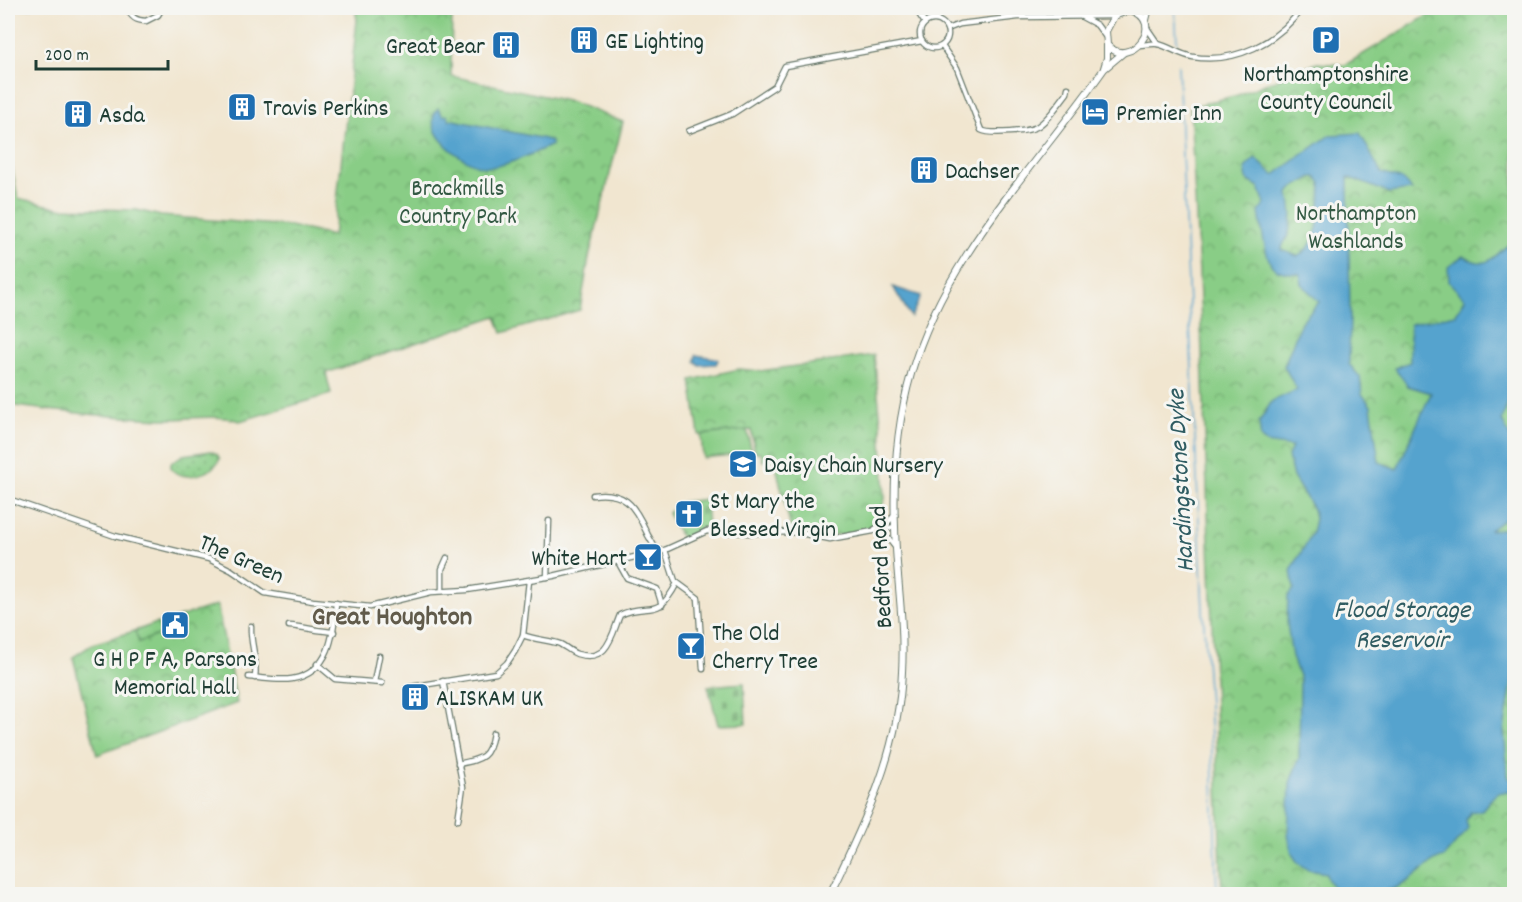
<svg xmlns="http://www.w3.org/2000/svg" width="1522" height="902" viewBox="0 0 1522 902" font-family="Dekko,sans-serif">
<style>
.grass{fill:url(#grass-dots);stroke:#54855d;stroke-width:1.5}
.cemetery{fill:url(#cemetery-stones);stroke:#54855d;stroke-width:1.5}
.park{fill:url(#park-crowns);stroke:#54855d;stroke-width:1.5}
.pitch{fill:#89cd86;stroke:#54855d;stroke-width:1.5}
.water{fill:#54a3ce;stroke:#3a7081;stroke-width:1.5;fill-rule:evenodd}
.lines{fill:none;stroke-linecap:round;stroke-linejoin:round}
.stream{stroke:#54a3ce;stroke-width:1.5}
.minor-casing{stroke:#68786b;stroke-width:7}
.highway-casing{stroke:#68786b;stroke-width:8}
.minor{stroke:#fff;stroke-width:4.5}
.highway{stroke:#fff;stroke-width:6}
.labels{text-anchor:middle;stroke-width:6;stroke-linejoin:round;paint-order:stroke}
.poi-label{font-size:24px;fill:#1f3d34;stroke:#f6f6f2;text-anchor:start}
.park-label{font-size:24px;fill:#345a44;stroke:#f6f6f2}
.street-label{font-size:24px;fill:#1f3d34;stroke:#f6f6f2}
.water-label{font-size:26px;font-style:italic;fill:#2f5c62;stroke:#f6f6f2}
.quarter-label{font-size:27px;font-weight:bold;fill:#615b4b;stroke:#f6f6f2}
</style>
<defs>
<pattern id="grass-dots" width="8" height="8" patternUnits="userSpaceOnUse" patternTransform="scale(1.5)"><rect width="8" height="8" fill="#89cd86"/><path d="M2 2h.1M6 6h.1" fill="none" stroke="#6fa86e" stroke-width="1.8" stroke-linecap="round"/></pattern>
<pattern id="cemetery-stones" width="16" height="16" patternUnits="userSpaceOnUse" patternTransform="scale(1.5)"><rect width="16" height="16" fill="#89cd86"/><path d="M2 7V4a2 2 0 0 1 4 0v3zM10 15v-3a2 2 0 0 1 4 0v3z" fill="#6fa86e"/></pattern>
<pattern id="park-crowns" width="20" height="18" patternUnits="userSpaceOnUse" patternTransform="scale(1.5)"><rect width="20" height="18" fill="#89cd86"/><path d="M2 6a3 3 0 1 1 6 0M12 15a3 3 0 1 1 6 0" fill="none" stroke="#6fa86e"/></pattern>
</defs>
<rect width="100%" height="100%" fill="#f6f6f2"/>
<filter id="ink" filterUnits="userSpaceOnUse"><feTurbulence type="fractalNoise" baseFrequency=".0167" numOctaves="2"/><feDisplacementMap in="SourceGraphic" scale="12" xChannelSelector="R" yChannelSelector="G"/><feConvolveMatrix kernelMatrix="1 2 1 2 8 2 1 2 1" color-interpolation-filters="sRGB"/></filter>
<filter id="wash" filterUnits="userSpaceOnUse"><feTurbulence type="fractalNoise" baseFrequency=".008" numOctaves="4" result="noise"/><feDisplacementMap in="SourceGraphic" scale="24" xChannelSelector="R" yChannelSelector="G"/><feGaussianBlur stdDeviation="1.35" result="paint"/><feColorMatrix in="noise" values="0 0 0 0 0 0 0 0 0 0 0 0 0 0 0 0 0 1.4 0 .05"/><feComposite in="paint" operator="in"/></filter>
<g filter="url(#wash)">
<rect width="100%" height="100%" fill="#f1e6d0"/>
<path class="grass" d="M 211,451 L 217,454 L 220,459 C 211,475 185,482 171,469 L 171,463 L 183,455 Z"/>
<g class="cemetery">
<polygon points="706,499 708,528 700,529 682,539 668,513 682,502"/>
<polygon points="744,683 746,724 718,725 708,686"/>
</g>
<g class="park">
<path d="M 8,8 L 32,8 L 12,8 L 8,147 L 18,198 L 59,208 L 137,210 L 161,216 L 290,226 L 333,236 L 357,20 L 355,8 L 452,8 L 451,76 L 572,102 L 623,122 L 589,257 L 580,310 L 502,333 L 496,316 L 326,373 L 331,394 L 240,421 C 215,414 189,419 163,419 C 110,417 59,412 8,405 Z"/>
<polygon points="1440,8 1514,8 1514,888 1509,894 1222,894 1199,273 1190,107 1238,95 1317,63 1345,65"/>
<path d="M 874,355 L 881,424 L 885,499 L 876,526 C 862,530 848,536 833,535 C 819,535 805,528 791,529 L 774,458 L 763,461 L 761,452 L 755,452 L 751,430 L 699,435 L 691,380 L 739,369 L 760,371 Z"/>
<polygon points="217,605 237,703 97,755 73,657 93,644"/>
</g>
<g class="pitch">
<polygon points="747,430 752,453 703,458 701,435"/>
<polygon points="157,623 161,634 139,642 135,631"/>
</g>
<g class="water">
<path d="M 438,108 L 443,116 L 447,115 L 449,119 L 545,139 L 550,141 L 552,145 C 536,152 503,168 486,167 C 465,166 418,131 438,108 Z"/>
<path d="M 1360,133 L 1381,173 L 1403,180 L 1412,190 L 1389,193 L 1348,177 L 1350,317 L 1349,364 L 1360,377 L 1362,394 L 1371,406 L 1379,462 L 1397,469 L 1431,393 L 1408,386 L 1395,368 L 1410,362 L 1410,324 L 1456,314 L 1465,299 L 1449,282 L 1448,267 L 1463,256 C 1492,273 1494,252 1514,241 L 1514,384 L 1502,420 L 1514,445 L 1514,512 L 1490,530 L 1514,528 L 1514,670 L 1504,730 L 1508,777 L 1514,782 L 1514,793 C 1495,789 1494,796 1482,810 L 1471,812 L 1466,820 L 1468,829 L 1448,852 L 1445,857 C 1430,860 1418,875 1405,883 C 1385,896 1357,896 1335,890 L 1328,880 L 1326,873 L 1308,870 L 1298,863 L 1292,854 L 1288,835 L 1290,783 L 1299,758 L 1300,679 L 1292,657 L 1287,623 L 1288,596 L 1294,589 L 1291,571 L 1312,533 L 1315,519 L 1313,509 L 1293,477 L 1288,456 L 1292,447 L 1266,443 L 1261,439 L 1259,422 L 1272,401 L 1297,390 L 1284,366 L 1301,322 L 1319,302 L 1302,284 L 1300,274 C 1291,273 1280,273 1273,267 C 1265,259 1261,224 1259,212 L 1265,204 L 1259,187 L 1247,180 L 1245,168 L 1255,158 L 1274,175 L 1330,135 ZM 1312,177 L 1316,177 L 1321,183 C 1320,206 1322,245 1297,256 L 1282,250 C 1282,243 1287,239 1289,232 C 1294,219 1291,206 1289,193 L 1294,187 Z"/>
<polygon points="893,287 921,296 911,317"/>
<polygon points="696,355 715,358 718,360 716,364 699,365 695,361"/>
</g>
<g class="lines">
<g class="stream">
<polyline points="1175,8 1177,42"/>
<polyline points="1178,65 1203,610 1212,752 1217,894"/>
</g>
</g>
</g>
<g filter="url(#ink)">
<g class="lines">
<g class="minor-casing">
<g id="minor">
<path d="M 128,8 C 130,17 137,21 146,21 L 158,15 L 162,8"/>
<polyline points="915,8 925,23"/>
<polyline points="1082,17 1097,25 1105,36"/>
<circle cx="934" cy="34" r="14"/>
<polyline points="1147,28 1158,44"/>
<polyline points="947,29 960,24 1018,17 1114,16"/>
<path d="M 1139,45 C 1145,45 1152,43 1158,44 C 1170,47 1180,55 1193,57 C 1235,64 1278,42 1302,8"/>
<path d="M 942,46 L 957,68 L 981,130 C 990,135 1030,132 1038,126 C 1048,120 1060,102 1067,93 L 1068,88"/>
<polyline points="689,131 732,114 775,86 785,66 922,41"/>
<path d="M 593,495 C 624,491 634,504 646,531 C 649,539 654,543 656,552"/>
<polyline points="8,499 115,536 209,559 231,570 265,593 313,601 370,607 431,592 467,590 553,576 665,550 707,531 750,533 795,532 830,539 895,527"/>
<polyline points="895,515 887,523 875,529 889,539 896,548"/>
<polyline points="665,550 675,581 698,598 703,669"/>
<polyline points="617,560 627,578 657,589 662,605"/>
<polyline points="547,577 549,521"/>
<path d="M 529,581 L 523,635 C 535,640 549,640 560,644 C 566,647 571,652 577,654 C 608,663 611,637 620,615 C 649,601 657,622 677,583"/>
<polyline points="442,591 442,569 447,558"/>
<path d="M 251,626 C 250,645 258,659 255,678"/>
<path d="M 289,626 C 304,627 318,631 334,632"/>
<polyline points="317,664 335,679 382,683"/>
<path d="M 249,677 C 263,678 278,681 292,679 C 330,673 334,634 336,603"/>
<polyline points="443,681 463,787 458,820"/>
<polyline points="374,682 379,656"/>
<polyline points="410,687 496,673 507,663 515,651 523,635"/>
<path d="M 458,764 C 482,759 489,758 493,733"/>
</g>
</g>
<g class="highway-casing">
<g id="highway">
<path d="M 1130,10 C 1169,22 1129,70 1107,45 L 1106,31 L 1114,16 Z"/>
<polyline points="1146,20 1149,8"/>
<polyline points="1104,68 1107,58 1107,46"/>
<path d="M 830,894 C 864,824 899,752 902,672 C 905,623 896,575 895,527 C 893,476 897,423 911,374 C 944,257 1036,166 1104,69 L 1123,53"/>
</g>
</g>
<use href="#minor" class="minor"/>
<use href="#highway" class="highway"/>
</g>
</g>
<defs>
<g id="building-square" transform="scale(1.5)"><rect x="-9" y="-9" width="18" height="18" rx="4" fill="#1f6fb2" stroke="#f6f6f2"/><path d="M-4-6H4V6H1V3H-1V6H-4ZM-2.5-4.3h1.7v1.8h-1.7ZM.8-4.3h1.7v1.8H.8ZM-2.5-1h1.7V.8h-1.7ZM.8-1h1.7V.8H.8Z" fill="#fff"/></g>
<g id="parking-square" transform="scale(1.5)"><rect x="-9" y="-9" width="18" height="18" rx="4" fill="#1f6fb2" stroke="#f6f6f2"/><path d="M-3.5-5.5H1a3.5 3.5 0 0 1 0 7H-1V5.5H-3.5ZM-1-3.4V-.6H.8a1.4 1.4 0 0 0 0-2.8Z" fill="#fff"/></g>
<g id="hotel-square" transform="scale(1.5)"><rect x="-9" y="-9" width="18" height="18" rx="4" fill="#1f6fb2" stroke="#f6f6f2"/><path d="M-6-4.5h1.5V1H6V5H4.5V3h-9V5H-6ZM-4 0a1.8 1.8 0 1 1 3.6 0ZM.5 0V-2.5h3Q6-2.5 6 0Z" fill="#fff"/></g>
<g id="school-square" transform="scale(1.5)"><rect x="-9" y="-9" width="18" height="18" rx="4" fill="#1f6fb2" stroke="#f6f6f2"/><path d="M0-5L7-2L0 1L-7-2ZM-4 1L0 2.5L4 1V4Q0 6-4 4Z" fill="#fff"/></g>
<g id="church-square" transform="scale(1.5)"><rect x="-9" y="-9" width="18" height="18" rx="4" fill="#1f6fb2" stroke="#f6f6f2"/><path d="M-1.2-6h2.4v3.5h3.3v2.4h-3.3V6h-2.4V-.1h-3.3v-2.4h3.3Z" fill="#fff"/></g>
<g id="bar-square" transform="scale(1.5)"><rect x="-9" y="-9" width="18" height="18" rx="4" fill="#1f6fb2" stroke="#f6f6f2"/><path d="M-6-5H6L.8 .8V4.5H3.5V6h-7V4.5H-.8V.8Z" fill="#fff"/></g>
<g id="civic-square" transform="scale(1.5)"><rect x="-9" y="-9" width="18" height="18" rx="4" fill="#1f6fb2" stroke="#f6f6f2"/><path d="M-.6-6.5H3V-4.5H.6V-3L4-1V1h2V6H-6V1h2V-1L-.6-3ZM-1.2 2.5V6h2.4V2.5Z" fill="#fff"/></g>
</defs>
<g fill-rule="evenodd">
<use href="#building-square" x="584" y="40"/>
<use href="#parking-square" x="1326" y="40"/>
<use href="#building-square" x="506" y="45"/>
<use href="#building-square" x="242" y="107"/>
<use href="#hotel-square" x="1095" y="112"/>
<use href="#building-square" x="78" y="114"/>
<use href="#building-square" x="924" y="170"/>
<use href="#school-square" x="743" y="464"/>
<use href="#church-square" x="689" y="514"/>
<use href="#bar-square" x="648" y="557"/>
<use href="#civic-square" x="175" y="625"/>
<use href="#bar-square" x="691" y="646"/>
<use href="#building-square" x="415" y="697"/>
</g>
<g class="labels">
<g class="poi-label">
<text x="605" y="48">GE Lighting</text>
<text x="485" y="53" text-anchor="end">Great Bear</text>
<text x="1326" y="81" text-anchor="middle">Northamptonshire<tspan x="1326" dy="28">County Council</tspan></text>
<text x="263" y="115">Travis Perkins</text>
<text x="1116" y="120">Premier Inn</text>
<text x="99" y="122">Asda</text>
<text x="945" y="178">Dachser</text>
<text x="764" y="472">Daisy Chain Nursery</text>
<text x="710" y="508">St Mary the<tspan x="710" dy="28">Blessed Virgin</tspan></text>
<text x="627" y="565" text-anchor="end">White Hart</text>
<text x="712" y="640">The Old<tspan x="712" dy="28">Cherry Tree</tspan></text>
<text x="175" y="666" text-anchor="middle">G H P F A, Parsons<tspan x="175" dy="28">Memorial Hall</tspan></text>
<text x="436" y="705">ALISKAM UK</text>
</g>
<g class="park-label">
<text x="458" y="195">Brackmills<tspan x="458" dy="28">Country Park</tspan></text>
<text x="1356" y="220">Northampton<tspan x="1356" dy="28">Washlands</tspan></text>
</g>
<g class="street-label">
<text transform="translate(242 558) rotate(24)" y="8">The Green</text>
<text transform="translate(880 567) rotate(-93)" y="8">Bedford Road</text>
</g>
<g class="water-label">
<text transform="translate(1179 481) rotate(-93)" y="9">Hardingstone Dyke</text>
<text x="1402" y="617">Flood Storage<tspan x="1402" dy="30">Reservoir</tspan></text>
</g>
<g class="quarter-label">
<text x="392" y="624">Great Houghton</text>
</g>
</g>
<rect width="1522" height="902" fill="none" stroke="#f6f6f2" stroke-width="30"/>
<path d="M36 60v9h132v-9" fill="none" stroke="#1f3d34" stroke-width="3"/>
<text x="45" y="60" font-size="18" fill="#1f3d34" stroke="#f6f6f2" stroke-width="4.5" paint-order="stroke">200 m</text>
</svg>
